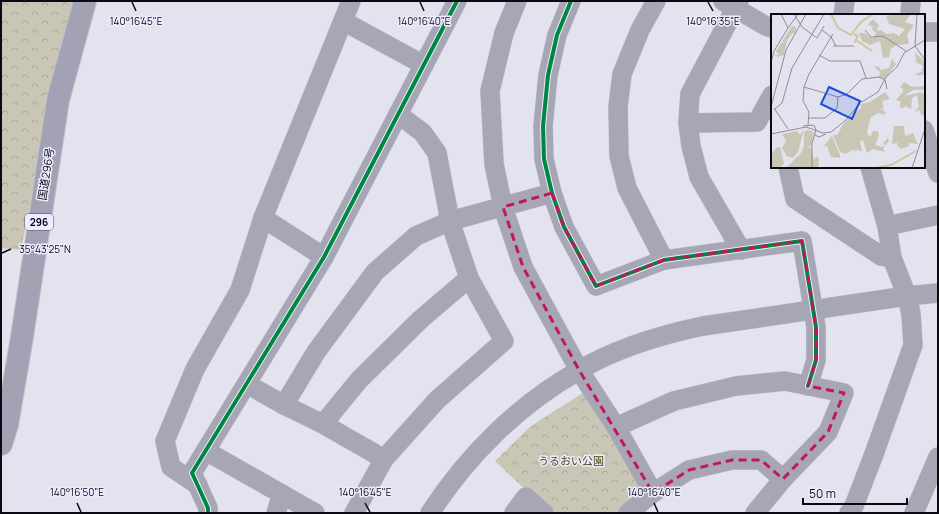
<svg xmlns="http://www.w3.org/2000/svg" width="939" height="514" viewBox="0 0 939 514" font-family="Manrope,'Noto Sans JP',sans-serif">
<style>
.forest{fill:url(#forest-crowns)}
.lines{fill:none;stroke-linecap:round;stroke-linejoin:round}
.minor-casing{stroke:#c1c1cc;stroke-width:20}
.highway-casing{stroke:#c1c1cc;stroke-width:24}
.minor{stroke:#a7a6b4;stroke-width:19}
.highway{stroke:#a3a2b4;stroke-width:22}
.cycleway-casing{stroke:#ecebff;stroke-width:6}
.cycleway{stroke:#00873e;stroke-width:4}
.marked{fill:none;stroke:#c2185b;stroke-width:3;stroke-dasharray:8 5;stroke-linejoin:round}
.ticks{fill:none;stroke:#0b0a12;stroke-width:1.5}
.labels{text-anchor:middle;stroke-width:3;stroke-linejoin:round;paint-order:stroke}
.shield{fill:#ecebff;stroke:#4e4e59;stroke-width:1}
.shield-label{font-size:10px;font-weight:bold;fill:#0b0a12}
.street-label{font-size:11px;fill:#0b0a12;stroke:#ecebff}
.park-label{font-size:11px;fill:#4e4513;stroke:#ecebff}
.inset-river{fill:none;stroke:#cfc69d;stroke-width:2}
.inset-road{fill:none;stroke:#8d8c97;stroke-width:1}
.view{fill:#1d4ed8;fill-opacity:0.15;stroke:#1d4ed8;stroke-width:2}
.inset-edge{fill:none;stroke:#0b0a12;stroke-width:2}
.ticks-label{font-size:10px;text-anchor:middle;fill:#0b0a12;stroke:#ecebff;stroke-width:3;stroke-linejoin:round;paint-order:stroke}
</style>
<defs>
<pattern id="forest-crowns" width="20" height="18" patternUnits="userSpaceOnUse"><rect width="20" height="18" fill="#cac6b5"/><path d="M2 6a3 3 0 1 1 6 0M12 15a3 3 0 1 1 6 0" fill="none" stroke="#aca99b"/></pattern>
</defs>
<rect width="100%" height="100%" fill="#e3e3f0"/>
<g class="forest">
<polygon points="1,1 78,1 61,48 21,250 1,248"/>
<polygon points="586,391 648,492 622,513 550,513 495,461 531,426"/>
</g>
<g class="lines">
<g class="minor-casing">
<g id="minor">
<polyline points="517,1 504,33 490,91 494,164 503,207 523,267 579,370 616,427 653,493"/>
<polyline points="571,1 557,35 548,75 543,126 544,159 552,193 564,227 596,286 664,260 802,241 816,327 816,360 808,386"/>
<polyline points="656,1 640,30 622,74 618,107 619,156 627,188 664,260"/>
<polyline points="723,1 766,26 772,28"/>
<polyline points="739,1 690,94 688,123 691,146 699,177 741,250"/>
<polyline points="843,15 845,1"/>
<polyline points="910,15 911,1"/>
<polyline points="343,21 424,65"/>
<polyline points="924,32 938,32"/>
<polyline points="688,123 757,122 772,95"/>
<polyline points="924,130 938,173"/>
<polyline points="788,167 795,199 881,256 892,258"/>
<polyline points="887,226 938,215"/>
<polyline points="324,257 263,218 351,1"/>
<polyline points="247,384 284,405 323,424 384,459"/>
<polyline points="284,405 316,352 375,272 416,236 450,221 552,193"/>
<polyline points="323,424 359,380 421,319 469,278"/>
<polyline points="616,427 674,401 736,386 785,381 844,393 828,432 783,479 755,513"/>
<polyline points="206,451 315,513"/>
<polyline points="198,485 171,467 165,441 195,369 240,290 263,218"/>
<polyline points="208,513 208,508 192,473 324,257 457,1"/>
<polyline points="276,513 282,494"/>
<polyline points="354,513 384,459 437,400 504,341 469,278 450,221 437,153 423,133 398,114"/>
<path d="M 430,513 C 467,456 518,405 578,371 C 616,348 660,335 703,326 L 907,296 L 938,293"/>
<polyline points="514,513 526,497 544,513"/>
<polyline points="628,513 653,493 689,470 732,460 761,460 783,479"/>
<polyline points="849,513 854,506 874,454 913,345 911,314 907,296 892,258 887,226 870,167"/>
<polyline points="914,513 938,457"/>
</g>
</g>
<g class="highway-casing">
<polyline id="highway" points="1,444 7,425 22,337 58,100 85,1"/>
</g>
<use href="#minor" class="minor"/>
<use href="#highway" class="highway"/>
<g class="cycleway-casing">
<g id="cycleway">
<polyline points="571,1 557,35 548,75 543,126 544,159 552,193 564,227 596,286 664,260 802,241 816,327 816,360 808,386"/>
<polyline points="208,513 208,508 192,473 324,257 457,1"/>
</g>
</g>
<use href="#cycleway" class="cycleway"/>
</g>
<path class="marked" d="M 552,193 L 564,227 L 596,286 L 664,260 L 802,241 L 816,327 L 816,360 L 808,386 L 844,393 L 828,432 L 783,479 L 761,460 L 732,460 L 689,470 L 653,493 L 579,370 L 523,267 L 503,207 Z"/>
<path class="ticks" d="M 132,2 L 136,11M 420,2 L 424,11M 708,2 L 713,11M 2,253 L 11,249M 77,503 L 81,512M 365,503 L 370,512M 654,503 L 658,512"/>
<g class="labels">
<rect class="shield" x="25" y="214" width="28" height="16" rx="3"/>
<g class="shield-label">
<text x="39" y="226">296</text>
</g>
<g class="street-label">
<text transform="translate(46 174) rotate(-81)" y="4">国道296号</text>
</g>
<g class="park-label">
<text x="571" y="465">うるおい公園</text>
</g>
</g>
<g transform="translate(771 14)">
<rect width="154" height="154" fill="#e3e3f0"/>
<path d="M 126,0 L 140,0 L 134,8 L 143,11 L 136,21 L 138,30 L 125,31 L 120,35 L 118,43 L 112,44 L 109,27 L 99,31 L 91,27 L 88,19 L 93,19 L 102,24 L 105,19 L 101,15 L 102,12 L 97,11 L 102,5 L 108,11 L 105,17 L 110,16 L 115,20 L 123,19 L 128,22 L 134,15 L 118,10 L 115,2 ZM 21,12 L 25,13 L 24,20 L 21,19 L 16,27 L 13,41 L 7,43 L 3,41 L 8,41 L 5,37 L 10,29 L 15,29 L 11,28 ZM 144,38 L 154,48 L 154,60 L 148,62 L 144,60 L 150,58 L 152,52 L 145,48 ZM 121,45 L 125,50 L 114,65 L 108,63 L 109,58 L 103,53 L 107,52 L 110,56 L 118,54 ZM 133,68 L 141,73 L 154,72 L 154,76 L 142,76 L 133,82 L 151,78 L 154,82 L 154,102 L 150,101 L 149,96 L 143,98 L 148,93 L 146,81 L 141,84 L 140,95 L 135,92 L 132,94 L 128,93 L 130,88 L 125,86 L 132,78 L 132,75 L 129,73 ZM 114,78 L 119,85 L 111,87 L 113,95 L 108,94 L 115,98 L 113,101 L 107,99 L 100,103 L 96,117 L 97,121 L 100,122 L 102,117 L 107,117 L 108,122 L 104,131 L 110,133 L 114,131 L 112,129 L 117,124 L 118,127 L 112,134 L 114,138 L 102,135 L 96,139 L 92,126 L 89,127 L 91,137 L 85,136 L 83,138 L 83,135 L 75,140 L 69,138 L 62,121 L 66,121 L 73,109 L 90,94 L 89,90 L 99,88 ZM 123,112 L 133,112 L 134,122 L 142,119 L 147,130 L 138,129 L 138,132 L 130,135 L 126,132 L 127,129 L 121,130 ZM 33,115 L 27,138 L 22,144 L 16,142 L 11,134 L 15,127 L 11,120 L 26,117 L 29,121 ZM 37,116 L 43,118 L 40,132 L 37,133 L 40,134 L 43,145 L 47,142 L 48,151 L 45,154 L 15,154 L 30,139 L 33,132 L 33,118 ZM 61,122 L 69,141 L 69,144 L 60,143 L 56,132 L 52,133 ZM 6,133 L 9,133 L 13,149 L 8,154 L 0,154 L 0,141 Z" fill="#cac6b5"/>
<path class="inset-river" d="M 60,0 L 67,14 L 80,21 L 90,8 L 102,0M 83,20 L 87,22 L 83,29M 85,26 L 101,37M 104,154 L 120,151 L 145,137"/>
<path class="inset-road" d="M 23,0 L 31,13 L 46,24 L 53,12M 17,14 L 27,0M 51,16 L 60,23 L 65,32M 94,16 L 100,23 L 112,22 L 135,37M 62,32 L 83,32M 144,32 L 146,0M 144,32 L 154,46M 48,41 L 59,47 L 89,47 L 95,64M 0,49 L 3,37 L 17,14 L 10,0M 33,73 L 67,83 L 76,80 L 91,65 L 108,63 L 114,66 L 116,75M 0,93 L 15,36 L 35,0M 3,94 L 17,115M 4,95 L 11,89 L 21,54 L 53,0M 37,104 L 54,104 L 66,94 L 67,83M 37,111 L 38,98 L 32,87 L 33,73 L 38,60 L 62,20M 32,112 L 43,111 L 45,116M 0,120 L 35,113 L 52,119 L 60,118 L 75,106 L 89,89 L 107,78 L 115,63 L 126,53 L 133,39 L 154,26M 44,121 L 48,123 L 55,120M 41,154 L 41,129 L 45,116M 141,154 L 154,115"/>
<path class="view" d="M 58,73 L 89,87 L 81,105 L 50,90 Z"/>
<rect width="154" height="154" class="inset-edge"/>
</g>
<g class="ticks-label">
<text x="136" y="25">140°16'45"E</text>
<text x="424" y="25">140°16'40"E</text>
<text x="713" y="25">140°16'35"E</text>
<text x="45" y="253">35°43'25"N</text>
<text x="77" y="496">140°16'50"E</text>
<text x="365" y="496">140°16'45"E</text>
<text x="654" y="496">140°16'40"E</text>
</g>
<rect width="939" height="514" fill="none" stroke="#0b0a12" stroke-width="4"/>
<path d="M803 498v6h104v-6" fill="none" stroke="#0b0a12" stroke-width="2"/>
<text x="809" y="498" font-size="12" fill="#0b0a12" stroke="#ecebff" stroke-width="3" paint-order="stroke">50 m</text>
</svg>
